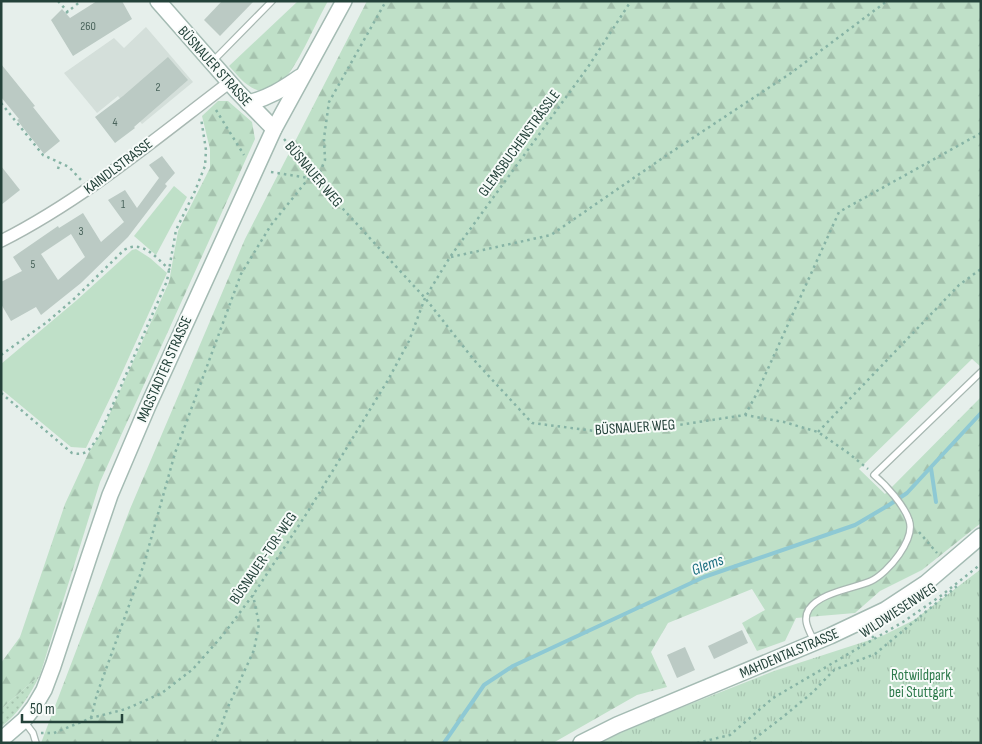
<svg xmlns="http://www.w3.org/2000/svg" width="982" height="744" viewBox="0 0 982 744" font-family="'Sofia Sans Condensed',sans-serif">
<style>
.built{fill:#d4dfda}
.grass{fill:url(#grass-dots)}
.forest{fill:url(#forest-firs)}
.park{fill:url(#park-tufts)}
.garden{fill:#bfe0c8}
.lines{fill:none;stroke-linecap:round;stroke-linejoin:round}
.stream{stroke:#8ec9d4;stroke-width:4}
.building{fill:#bbcac4;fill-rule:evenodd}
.lane-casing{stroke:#a8b8b2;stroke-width:8}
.street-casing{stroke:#a8b8b2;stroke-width:14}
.secondary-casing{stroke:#a4bbb3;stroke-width:18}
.path{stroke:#86b3a5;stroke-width:2.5;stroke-dasharray:2.5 4;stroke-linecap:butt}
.lane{stroke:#fff;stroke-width:5.5}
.street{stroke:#fff;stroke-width:11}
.secondary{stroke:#fff;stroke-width:15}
.labels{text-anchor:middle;stroke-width:4;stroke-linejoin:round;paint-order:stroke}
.number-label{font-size:12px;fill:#4a645c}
.street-label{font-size:15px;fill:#24423a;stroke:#f7fbf9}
.park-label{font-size:15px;fill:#2d7a4b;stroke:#f7fbf9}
.water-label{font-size:16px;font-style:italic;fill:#1c6f80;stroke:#f7fbf9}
</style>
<defs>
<pattern id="grass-dots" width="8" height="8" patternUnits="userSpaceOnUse" patternTransform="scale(1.25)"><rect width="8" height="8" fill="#bfe0c8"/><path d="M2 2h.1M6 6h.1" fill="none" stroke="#a4c1ad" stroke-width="1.8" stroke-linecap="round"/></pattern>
<pattern id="forest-firs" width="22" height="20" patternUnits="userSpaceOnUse" patternTransform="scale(1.25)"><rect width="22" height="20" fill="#bfe0c8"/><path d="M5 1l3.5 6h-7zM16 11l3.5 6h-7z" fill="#a4c1ad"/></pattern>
<pattern id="park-tufts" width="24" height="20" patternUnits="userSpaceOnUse" patternTransform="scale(1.25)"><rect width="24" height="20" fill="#bfe0c8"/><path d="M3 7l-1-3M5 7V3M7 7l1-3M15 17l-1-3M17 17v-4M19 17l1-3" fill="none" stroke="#a4c1ad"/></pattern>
</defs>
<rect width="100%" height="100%" fill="#e6efeb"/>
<polygon class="built" points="146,27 193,82 142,124 118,96 97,113 64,73 114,38 124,48"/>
<path class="grass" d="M 40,675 C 29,696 20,712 1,727 L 1,709 Z"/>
<g class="forest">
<path d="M 298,1 L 328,1 C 315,24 301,59 285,79 C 282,83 271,90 266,91 C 251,93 238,76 229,66 Z"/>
<polygon points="367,1 981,1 981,367 972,359 859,469 885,494 981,397 981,523 922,570 880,591 855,613 796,618 785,641 757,651 742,623 765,610 752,589 668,623 651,652 667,687 637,695 553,743 41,743 130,509 245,239"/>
<polygon points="218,101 228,101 252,122 255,139 100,482 40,675 1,709 1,663 20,637 65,504 89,452 101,433 169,282 178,231 210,168 210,149 202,116"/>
</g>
<polygon class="park" points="981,569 981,743 600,743 637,725 774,671 882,636 914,620"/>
<g class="garden">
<polygon points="174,186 187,197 156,255 134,236"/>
<polygon points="136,249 150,258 167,273 116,386 86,448 71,447 1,389 1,364 77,300 132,250"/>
</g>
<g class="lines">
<g class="stream">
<polyline points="931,468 936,502"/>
<polyline points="444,743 484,685 513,666 704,577 855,525 889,505 907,493 981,413"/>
</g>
</g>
<g class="building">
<polygon points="97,1 122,1 132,19 73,56 51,20 62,9 70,18"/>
<polygon points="222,1 254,1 220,36 204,20"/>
<polygon points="168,57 188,80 134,127 135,128 115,143 95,117 123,96"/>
<polygon points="1,64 35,106 33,107 60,141 44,154 17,120 19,119 1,97"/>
<path d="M 162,156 L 175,173 L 165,184 L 167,186 L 128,237 L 81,283 L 41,315 L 36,307 L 11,321 L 1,304 L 1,282 L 22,271 L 13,257 L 58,226 L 59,228 L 83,213 L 101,242 L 124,222 L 108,200 L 125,190 L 137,208 L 159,178 L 149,165 ZM 71,234 L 85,257 L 58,280 L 41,254 Z"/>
<polygon points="1,166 20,190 1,205"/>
<polygon points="742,630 748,643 714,659 708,646"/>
<polygon points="685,647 695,670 677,678 667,655"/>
</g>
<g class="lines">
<g class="lane-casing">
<g id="lane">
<polyline points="212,62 272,1"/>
<path d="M 814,641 C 809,630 802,620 809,609 C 821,592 853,589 871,581 C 888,573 916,539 909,520 C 904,505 886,485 874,475 L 981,372"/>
<polyline points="24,721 33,733 36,743"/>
</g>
</g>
<g class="street-casing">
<path id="street" d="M 1,241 C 84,199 156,138 230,82"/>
</g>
<g class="secondary-casing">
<g id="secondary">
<polyline points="158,1 237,91 274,129"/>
<path d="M 248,103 C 268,98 283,89 300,77"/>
<polyline points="1,740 24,720 34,707 44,690 53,666 89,557 110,495 147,408 274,129 344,1"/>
<polyline points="581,743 617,725 830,636 885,610 926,583 981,536"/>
</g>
</g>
<g class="path">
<polyline points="58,1 68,12"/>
<polyline points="66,13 81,1"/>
<polyline points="1,103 43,155 69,167 81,180"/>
<polyline points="216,110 244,155"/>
<polyline points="284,139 318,177 344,210 425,298 474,360 532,423 603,432 672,426 745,415 784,422 818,432 847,452 868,469"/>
<polyline points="58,169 60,162"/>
<polyline points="271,172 309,178 318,177 325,160 324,138 329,102 386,1"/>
<polyline points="451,257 551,235 667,155 791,73 887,1"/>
<path d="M 1,355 L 47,322 L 75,298 L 124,250 C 143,239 156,258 170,270"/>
<path d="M 1,393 L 72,453 C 89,457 91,446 100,434 L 167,281 L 176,230 L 195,191 L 205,166 L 206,150 L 201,118"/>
<polyline points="745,415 756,395 839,212 981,133"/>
<polyline points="818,432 959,285 981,269"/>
<polyline points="919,532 937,553"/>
<polyline points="866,635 871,635 875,639"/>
<polyline points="91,718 97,694 144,564 175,453 241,274 271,225 309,178"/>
<polyline points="41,733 54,733 91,718 126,709 162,693 193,669 223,635 253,595 307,513 388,380 409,341 425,298 450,257 588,67 631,1"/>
<polyline points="215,743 228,707 254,650 259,624 253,595"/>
<polyline points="697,743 730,735 773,698 903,622 942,595 981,564"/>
<polyline points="749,743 784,716 813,692 834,670 875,654 957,586"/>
</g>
<use href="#lane" class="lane"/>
<use href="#street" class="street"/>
<use href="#secondary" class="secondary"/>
</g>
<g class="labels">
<g class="number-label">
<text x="88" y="30">260</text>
<text x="158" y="91">2</text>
<text x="115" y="126">4</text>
<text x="123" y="208">1</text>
<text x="81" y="235">3</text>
<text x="33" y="268">5</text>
</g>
<g class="street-label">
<text transform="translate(215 66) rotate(48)" y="5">BÜSNAUER STRASSE</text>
<text transform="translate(519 143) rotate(-54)" y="5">GLEMSBUCHENSTRÄSSLE</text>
<text transform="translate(118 166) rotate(-37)" y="5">KAINDLSTRASSE</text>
<text transform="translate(314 174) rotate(50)" y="5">BÜSNAUER WEG</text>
<text transform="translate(164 369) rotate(-66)" y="5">MAGSTADTER STRASSE</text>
<text transform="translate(635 427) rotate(-4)" y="5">BÜSNAUER WEG</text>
<text transform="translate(263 558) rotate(-56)" y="5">BÜSNAUER-TOR-WEG</text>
<text transform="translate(898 610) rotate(-33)" y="5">WILDWIESENWEG</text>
<text transform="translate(789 653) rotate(-23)" y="5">MAHDENTALSTRASSE</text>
</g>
<g class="park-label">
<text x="921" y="680">Rotwildpark<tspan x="921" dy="17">bei Stuttgart</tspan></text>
</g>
<g class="water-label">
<text transform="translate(707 564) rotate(-21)" y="6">Glems</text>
</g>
</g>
<rect width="982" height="744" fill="none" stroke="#24423a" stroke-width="5"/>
<path d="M22 714v8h100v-8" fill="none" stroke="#24423a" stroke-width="2.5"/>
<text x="30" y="714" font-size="15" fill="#24423a" stroke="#f7fbf9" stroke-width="4" paint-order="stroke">50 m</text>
</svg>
